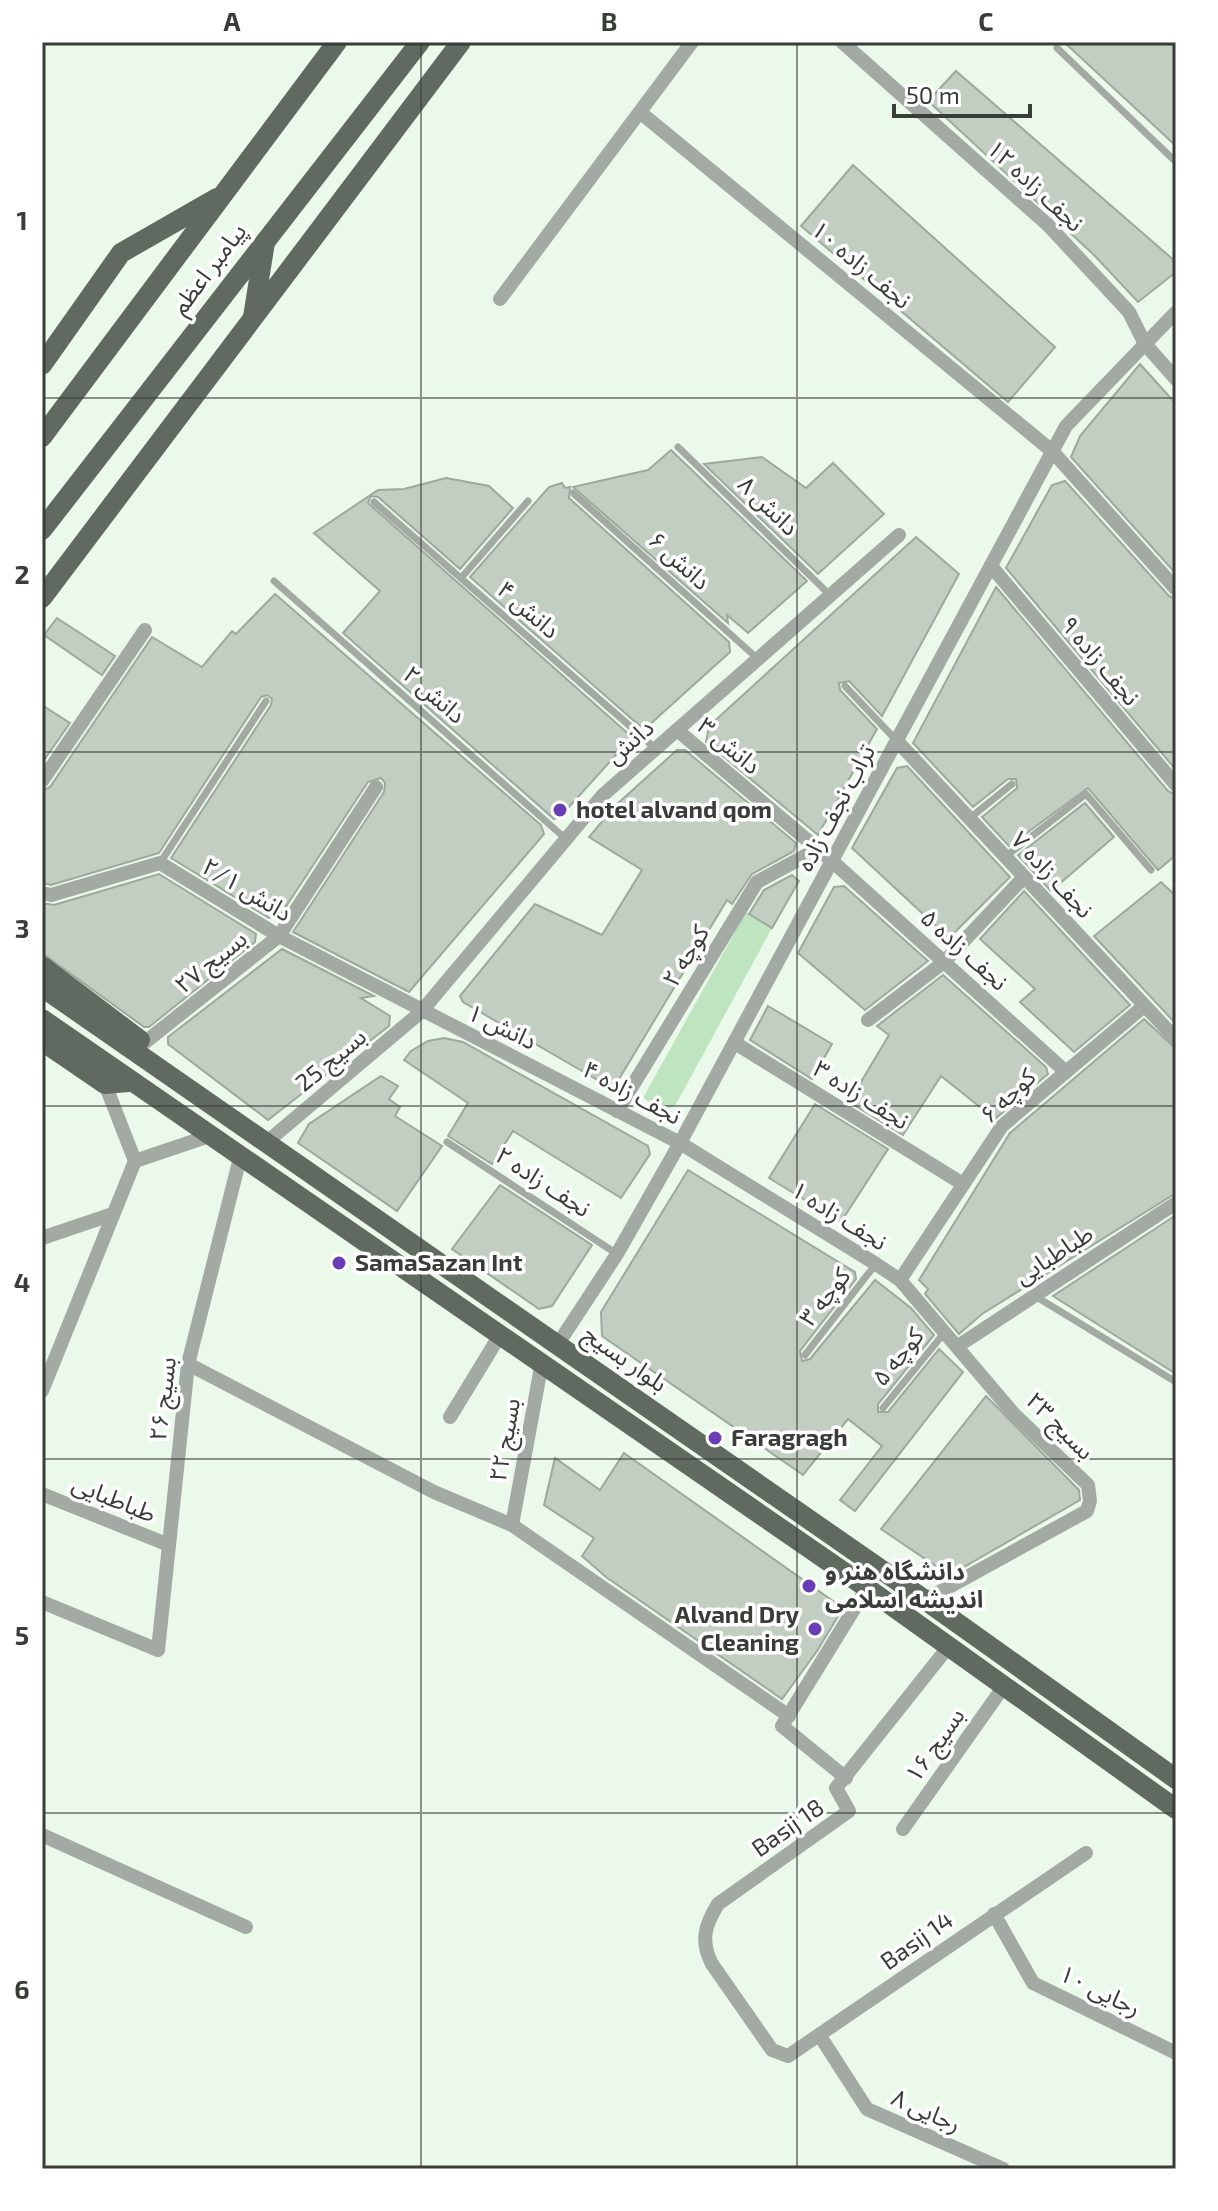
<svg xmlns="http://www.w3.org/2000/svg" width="1218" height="2211" viewBox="0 0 1218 2211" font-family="'Exo 2','Noto Sans Arabic',sans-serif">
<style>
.green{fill:#bfe4c0}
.building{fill:#c1cec1;stroke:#9ca99c;stroke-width:2}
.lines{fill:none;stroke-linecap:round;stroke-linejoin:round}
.service{stroke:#a3a9a3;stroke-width:7}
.minor{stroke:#a3a9a3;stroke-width:14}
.primary{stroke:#606a60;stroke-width:20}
.grid{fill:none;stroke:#383d38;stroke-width:2;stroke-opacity:0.55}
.poi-dot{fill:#693db5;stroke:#fff;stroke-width:3}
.labels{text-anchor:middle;stroke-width:7;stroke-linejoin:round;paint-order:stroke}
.street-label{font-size:24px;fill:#383d38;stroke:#fff}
.poi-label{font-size:24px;font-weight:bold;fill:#383d38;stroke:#fff;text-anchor:start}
.neatline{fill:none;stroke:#383d38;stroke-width:3}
.grid-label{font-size:26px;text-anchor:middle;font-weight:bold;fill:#383d38}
</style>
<rect width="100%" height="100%" fill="#ebf9eb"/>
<polygon class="green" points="746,912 772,928 675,1106 662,1110 643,1098"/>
<g class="building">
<polygon points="1064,42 1176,42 1176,146"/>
<polygon points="956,71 1176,262 1176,272 1138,302 1094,255 928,101"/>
<polygon points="853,165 1055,347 1008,402 801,226"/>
<polygon points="1140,364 1176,404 1176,574 1071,457 1080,436"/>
<polygon points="671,450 807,581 748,633 727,615 728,623 573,487 648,470"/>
<polygon points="762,457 806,488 833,463 884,514 818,574 704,464"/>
<polygon points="446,478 489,486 513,508 460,569 378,497 371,496 368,503 632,737 561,816 554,819 343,633 380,591 314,533 378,490 404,489"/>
<polygon points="1065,481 1169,596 1176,599 1176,770 1006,568 1052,485"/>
<polygon points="562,483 565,488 570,487 569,498 729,642 730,652 648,726 641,727 470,577 549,487"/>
<polygon points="916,537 959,574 882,716 849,681 839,683 840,690 877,729 818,835 706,742 709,726"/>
<polygon points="996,587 1168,791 1176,795 1176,855 1158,870 1088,788 1009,846 982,817 1017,788 1016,779 1008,779 973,807 913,743"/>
<polygon points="275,594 541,825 544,834 409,992 293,932 384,792 385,783 381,778 368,782 281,914 269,918 171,858 271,705 272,699 267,695 261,697 159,853 51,885 42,883 42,791 50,787 152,637 202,667 232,631 236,634"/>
<polygon points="57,618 115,656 102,675 44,635"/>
<polygon points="42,705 70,723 42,763"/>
<polygon points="677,750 685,750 796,843 794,851 752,874 732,904 727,900 613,1089 463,1002 460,996 535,904 602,935 642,870 589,837 616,805"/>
<polygon points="907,766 1010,877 949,938 852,848 897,768"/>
<polygon points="1085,803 1114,837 1051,891 1018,855"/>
<polygon points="159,874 256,934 255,942 149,1027 144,1027 42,953 42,903 54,905"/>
<polygon points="792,875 799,881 772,928 749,914 764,890"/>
<polygon points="1161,882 1176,896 1176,1024 1094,936"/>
<polygon points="844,886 928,961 865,1010 798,953 834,887"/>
<polygon points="1024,891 1130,1005 1074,1052 1020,1002 1035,989 980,939"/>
<polygon points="282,949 374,996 361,998 390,1016 389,1026 268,1120 168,1044 168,1037"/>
<polygon points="943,975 1046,1067 1048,1074 995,1119 941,1076 903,1135 849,1102 889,1035 877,1026"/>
<polygon points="768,1006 832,1044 812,1079 750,1040"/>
<polygon points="1144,1019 1176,1049 1176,1193 982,1314 959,1334 925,1294 928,1289 919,1280 1010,1133"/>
<polygon points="444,1038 463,1042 648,1146 650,1154 621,1198 513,1131 492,1164 448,1136 468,1103 404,1060 411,1051 428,1041"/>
<polygon points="381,1076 398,1086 389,1099 400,1107 395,1116 442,1146 397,1211 298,1143 309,1124"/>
<polygon points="815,1104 888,1149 841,1222 769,1178"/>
<polygon points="688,1170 855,1272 856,1279 800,1351 802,1361 810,1359 875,1280 911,1308 934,1335 878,1404 878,1412 888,1412 939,1349 963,1372 855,1511 840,1500 882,1446 848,1419 803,1475 602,1336 601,1312"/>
<polygon points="500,1185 592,1245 552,1306 539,1309 452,1249"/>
<polygon points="1176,1215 1176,1374 1053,1296"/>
<polygon points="986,1396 1079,1490 1080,1500 957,1571 943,1571 881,1529"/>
<polygon points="624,1453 840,1606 840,1613 817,1651 782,1699 606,1577 582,1556 594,1538 544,1505 555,1458 600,1490"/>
</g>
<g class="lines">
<g class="service">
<polyline points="1057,48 1176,162"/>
<polyline points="678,447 830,595"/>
<polyline points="573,493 758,659"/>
<polyline points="374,502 655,748"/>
<polyline points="461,578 528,501"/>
<polyline points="274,581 566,839"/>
<polyline points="845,686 896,740"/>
<polyline points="970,818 1012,784"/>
<polyline points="1005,857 1086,794 1151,870"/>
<polyline points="160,863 266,701"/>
<polyline points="447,1142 617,1254"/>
<polyline points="1035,1296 1176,1382"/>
<polyline points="805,1355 875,1265"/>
<polyline points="883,1408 945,1332"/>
</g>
<g class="minor">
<polyline points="842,42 1048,225 1129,312 1145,344 1176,379"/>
<polyline points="641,113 1052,451 1176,589"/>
<polyline points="500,299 692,42"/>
<polyline points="991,566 1176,785"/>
<polyline points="677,730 832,861 1066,1072"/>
<polyline points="897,741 1176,1039"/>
<polyline points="42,781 145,630"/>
<polyline points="42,893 51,895 160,863 279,936 680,1143 876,1264 900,1280 1014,1414 1088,1485 1090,1501 1087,1511 925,1600"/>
<polyline points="868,1020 944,962 1024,877"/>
<polyline points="144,1043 279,936 376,787"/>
<polyline points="735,1043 963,1184"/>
<polyline points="105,1084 135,1161"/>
<polyline points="617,1111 757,882 818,849"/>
<polyline points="268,1141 421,1012 603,795 899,535"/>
<polyline points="135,1161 209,1136"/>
<polyline points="42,1238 113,1214"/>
<polyline points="900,1280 1002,1126 1144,1006"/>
<polyline points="558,1344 617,1254 680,1143 1066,426 1176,312"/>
<polyline points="958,1346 1176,1203"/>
<polyline points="188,1364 434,1492 512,1525 789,1716"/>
<polyline points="42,1391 135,1161"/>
<polyline points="450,1417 500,1335"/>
<polyline points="42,1494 169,1545"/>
<polyline points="512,1525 542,1362"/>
<polyline points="42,1602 158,1650 188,1364 240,1158"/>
<path d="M 949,1646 L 836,1788 L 849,1811 L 718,1904 C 705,1925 700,1941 712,1964 L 772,2050 L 788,2056 L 1086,1853"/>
<polyline points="846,1778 782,1726 867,1588"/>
<polyline points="903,1829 1004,1686"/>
<polyline points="42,1835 246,1927"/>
<polyline points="994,1914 1033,1983 1176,2053"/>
<polyline points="820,2036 867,2109 1003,2169"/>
</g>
<g class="primary">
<polyline points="253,317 265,242"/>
<polyline points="42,365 121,253 217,198"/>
<polyline points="42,437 337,42"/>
<polyline points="42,530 420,42"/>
<polyline points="42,598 461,42"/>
<polyline points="42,966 140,1040"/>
<polyline points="42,987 925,1600 1176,1779"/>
<polyline points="42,1019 867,1588 1176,1809"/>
<polyline points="42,1041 105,1084 128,1082"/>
</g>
</g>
<path class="grid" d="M 421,42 L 421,2169M 797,42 L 797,2169M 42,398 L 1176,398M 42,752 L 1176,752M 42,1106 L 1176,1106M 42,1459 L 1176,1459M 42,1813 L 1176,1813"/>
<g class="poi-dot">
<circle cx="560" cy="810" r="8"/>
<circle cx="339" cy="1263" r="8"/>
<circle cx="715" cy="1438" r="8"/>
<circle cx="809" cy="1586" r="8"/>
<circle cx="815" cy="1629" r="8"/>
</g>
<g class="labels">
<g class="street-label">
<text transform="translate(1035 186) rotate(43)" y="8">نجف زاده ۱۲</text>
<text transform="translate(861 265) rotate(40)" y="8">نجف زاده ۱۰</text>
<text transform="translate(209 269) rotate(-53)" y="8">پیامبر اعظم</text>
<text transform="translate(768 506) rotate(44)" y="8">دانش ۸</text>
<text transform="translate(679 561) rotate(42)" y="8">دانش ۶</text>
<text transform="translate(528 610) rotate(41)" y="8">دانش ۴</text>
<text transform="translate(1100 661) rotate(50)" y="8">نجف زاده ۹</text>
<text transform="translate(434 695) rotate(41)" y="8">دانش ۲</text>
<text transform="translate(630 742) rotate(-41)" y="8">دانش</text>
<text transform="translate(729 746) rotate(40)" y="8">دانش ۳</text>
<text transform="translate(836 808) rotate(-62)" y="8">تراب نجف زاده</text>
<text transform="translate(1052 875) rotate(47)" y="8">نجف زاده ۷</text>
<text transform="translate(247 890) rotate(31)" y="8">دانش ۲/۱</text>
<text transform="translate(964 950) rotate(42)" y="8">نجف زاده ۵</text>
<text transform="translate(686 956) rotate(-59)" y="8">کوچه ۲</text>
<text transform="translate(211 962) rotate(-39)" y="8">بسیج ۲۷</text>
<text transform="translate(502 1027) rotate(26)" y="8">دانش ۱</text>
<text transform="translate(331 1060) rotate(-40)" y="8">بسیج 25</text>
<text transform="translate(632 1093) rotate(28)" y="8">نجف زاده ۴</text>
<text transform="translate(861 1095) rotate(32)" y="8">نجف زاده ۳</text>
<text transform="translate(1008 1096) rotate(-44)" y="8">کوچه ۶</text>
<text transform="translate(543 1182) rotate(33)" y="8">نجف زاده ۲</text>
<text transform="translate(839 1216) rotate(32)" y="8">نجف زاده ۱</text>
<text transform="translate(1054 1255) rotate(-33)" y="8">طباطبایی</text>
<text transform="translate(825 1297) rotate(-52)" y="8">کوچه ۳</text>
<text transform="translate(898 1357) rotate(-51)" y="8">کوچه ۵</text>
<text transform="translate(625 1359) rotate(35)" y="8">بلوار بسیج</text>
<text transform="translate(163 1399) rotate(-83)" y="8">بسیج ۲۶</text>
<text transform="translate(1060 1426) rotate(45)" y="8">بسیج ۲۳</text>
<text transform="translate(505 1440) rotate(-80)" y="8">بسیج ۲۲</text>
<text transform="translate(114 1499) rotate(22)" y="8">طباطبایی</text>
<text transform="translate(935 1745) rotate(-55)" y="8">بسیج ۱۶</text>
<text transform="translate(788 1828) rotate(-35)" y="8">Basij 18</text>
<text transform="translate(917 1941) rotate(-35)" y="8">Basij 14</text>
<text transform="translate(1100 1991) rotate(26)" y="8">رجایی ۱۰</text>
<text transform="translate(926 2111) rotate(24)" y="8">رجایی ۸</text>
</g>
<g class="poi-label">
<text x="576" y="818">hotel alvand qom</text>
<text x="355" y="1271">SamaSazan Int</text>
<text x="731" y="1446">Faragragh</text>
<text x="825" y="1580">دانشگاه هنر و<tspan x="825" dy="28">اندیشه اسلامی</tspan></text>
<text x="799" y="1623" text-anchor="end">Alvand Dry<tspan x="799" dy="28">Cleaning</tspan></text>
</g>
</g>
<rect width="1218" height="2211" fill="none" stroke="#ffffff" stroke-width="88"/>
<path d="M894 104v12h136v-12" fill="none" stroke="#383d38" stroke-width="4"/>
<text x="906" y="104" font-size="24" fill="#383d38" stroke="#ffffff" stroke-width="6" paint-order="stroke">50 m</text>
<rect x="44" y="44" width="1130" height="2123" class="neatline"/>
<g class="grid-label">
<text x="232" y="31">A</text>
<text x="609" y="31">B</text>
<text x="986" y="31">C</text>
<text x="22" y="230">1</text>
<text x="22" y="584">2</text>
<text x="22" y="938">3</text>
<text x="22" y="1292">4</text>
<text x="22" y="1645">5</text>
<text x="22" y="1999">6</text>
</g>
</svg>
